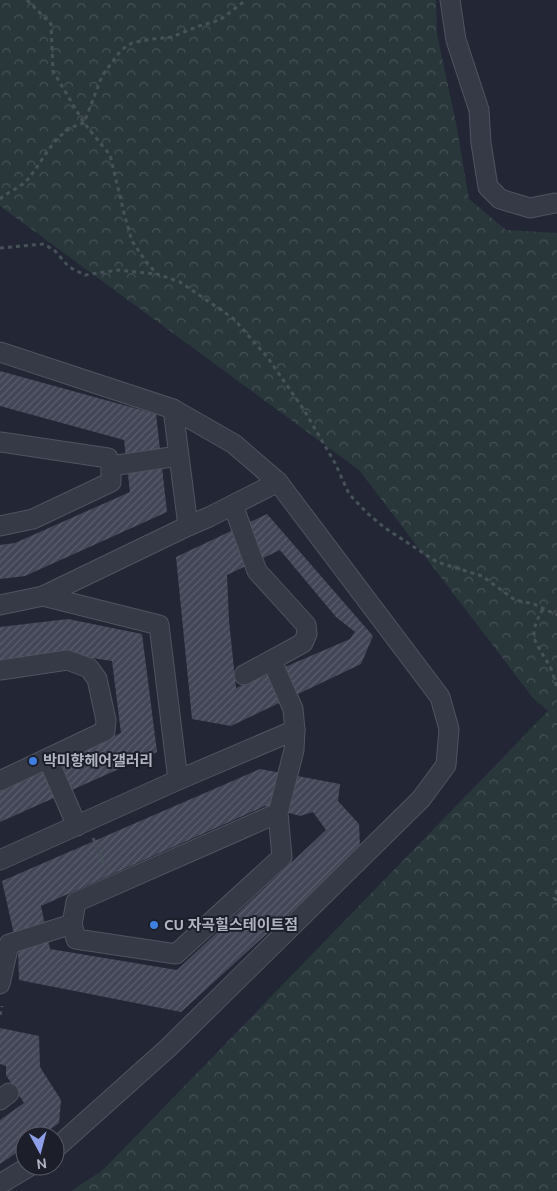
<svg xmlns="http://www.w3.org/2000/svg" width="557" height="1191" viewBox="0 0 557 1191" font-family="Ubuntu,'Noto Sans KR',sans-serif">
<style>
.forest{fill:url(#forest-crowns)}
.building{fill:url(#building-hatch);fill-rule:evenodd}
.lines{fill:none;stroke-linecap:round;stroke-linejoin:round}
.minor-casing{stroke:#515460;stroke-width:21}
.path{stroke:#475258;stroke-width:3;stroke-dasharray:4 4;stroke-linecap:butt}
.minor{stroke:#363946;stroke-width:19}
.shop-dot{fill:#3f7fe0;stroke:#1c1f2a;stroke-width:2}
.labels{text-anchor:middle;stroke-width:4;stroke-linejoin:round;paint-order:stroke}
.poi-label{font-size:15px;font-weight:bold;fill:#b1b4c2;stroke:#1c1f2a;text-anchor:start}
</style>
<defs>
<pattern id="forest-crowns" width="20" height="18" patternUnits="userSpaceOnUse" patternTransform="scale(1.25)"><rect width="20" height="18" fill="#29363a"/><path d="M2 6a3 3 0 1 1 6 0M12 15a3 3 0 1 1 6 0" fill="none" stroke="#465155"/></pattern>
<pattern id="building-hatch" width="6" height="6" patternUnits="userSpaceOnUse" patternTransform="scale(1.25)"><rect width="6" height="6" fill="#424656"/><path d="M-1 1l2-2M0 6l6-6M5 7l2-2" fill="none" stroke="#5b5e6d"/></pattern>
</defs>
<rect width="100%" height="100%" fill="#232735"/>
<polygon class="forest" points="0,0 436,0 437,34 456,123 469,199 506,230 557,233 557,1191 71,1191 103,1170 548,711 533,698 359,470 0,206"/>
<g class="building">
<polygon points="0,371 156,414 167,512 25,576 0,579 0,545 15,543 130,492 124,440 0,406"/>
<path d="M 267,514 L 373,636 L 361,664 L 231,726 L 192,719 L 176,557 ZM 280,550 L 336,617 L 355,632 L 350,639 L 236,688 L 229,621 L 227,575 Z"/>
<polygon points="68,619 142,634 157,752 0,822 0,787 121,733 112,661 66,654 0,662 0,627"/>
<path d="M 260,769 L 340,784 L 338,801 L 359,824 L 360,849 L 181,1012 L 19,980 L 18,952 L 2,881 ZM 265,806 L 300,816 L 313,812 L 326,830 L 177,970 L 50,949 L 41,906 Z"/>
<polygon points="0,1028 39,1036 40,1067 61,1100 59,1123 41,1136 25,1136 25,1147 0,1164 0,1120 24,1103 6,1075 6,1066 0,1064"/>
</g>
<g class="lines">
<g class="minor-casing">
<g id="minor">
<polyline points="450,0 456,40 479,110 481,143 488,187 500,199 530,208 555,203"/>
<polyline points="0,352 173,409 234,444 278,482 440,697 449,729 446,765 421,799 169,1047 55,1149"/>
<polyline points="173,409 188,526 209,517 278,482"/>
<polyline points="0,442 108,458 111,466 111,482 33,519 0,526"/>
<polyline points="111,466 178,456"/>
<polyline points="233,505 257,571 306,625 307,634 303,643 244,675"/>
<polyline points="43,596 188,526"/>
<polyline points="0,605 43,596 159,625 178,780"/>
<polyline points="272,661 293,709 295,730 294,750 278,813 282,857 176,954 76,939 72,924 76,902 278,813"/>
<polyline points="0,670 67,660 89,668 97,679 106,720 105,731 0,781"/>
<polyline points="48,759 77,826"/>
<polyline points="0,860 178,780 295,730"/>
<polyline points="0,984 9,944 72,924"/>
<polyline points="0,1100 9,1093"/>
<polyline points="0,1184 30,1166"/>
</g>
</g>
<g class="path">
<polyline points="27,0 51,24 53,71 84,123 110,155 125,217 132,241 147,263 157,274 180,282 234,319 268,358 304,410 335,463 349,494 367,513 385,528 437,562 482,576 515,600 534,604 557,615"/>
<path d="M 0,199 C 9,191 22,187 29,178 C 45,158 56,129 84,123 L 102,76 L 121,50 L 132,43 L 152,39 L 172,37 L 199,26 L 220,20 L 246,0"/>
<polyline points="0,248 44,244 55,251 69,267 85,275 118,270 156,274"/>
<path d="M 543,609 C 525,640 537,641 551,669 C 554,675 554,681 557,687"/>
<polyline points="93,838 106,869"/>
<polyline points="557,890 554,898 557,901"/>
<polyline points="0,1015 2,1006"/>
</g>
<use href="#minor" class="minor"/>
</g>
<g class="shop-dot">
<circle cx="33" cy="761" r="5"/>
<circle cx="154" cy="925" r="5"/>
</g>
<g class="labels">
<g class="poi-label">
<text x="43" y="766">박미향헤어갤러리</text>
<text x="164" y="930">CU 자곡힐스테이트점</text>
</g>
</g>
<g transform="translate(40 1151) rotate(173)"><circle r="24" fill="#1c1f2a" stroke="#585b67"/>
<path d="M0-4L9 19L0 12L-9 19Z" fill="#8f9ee9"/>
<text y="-8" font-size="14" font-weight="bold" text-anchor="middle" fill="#b1b4c2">N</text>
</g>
</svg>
